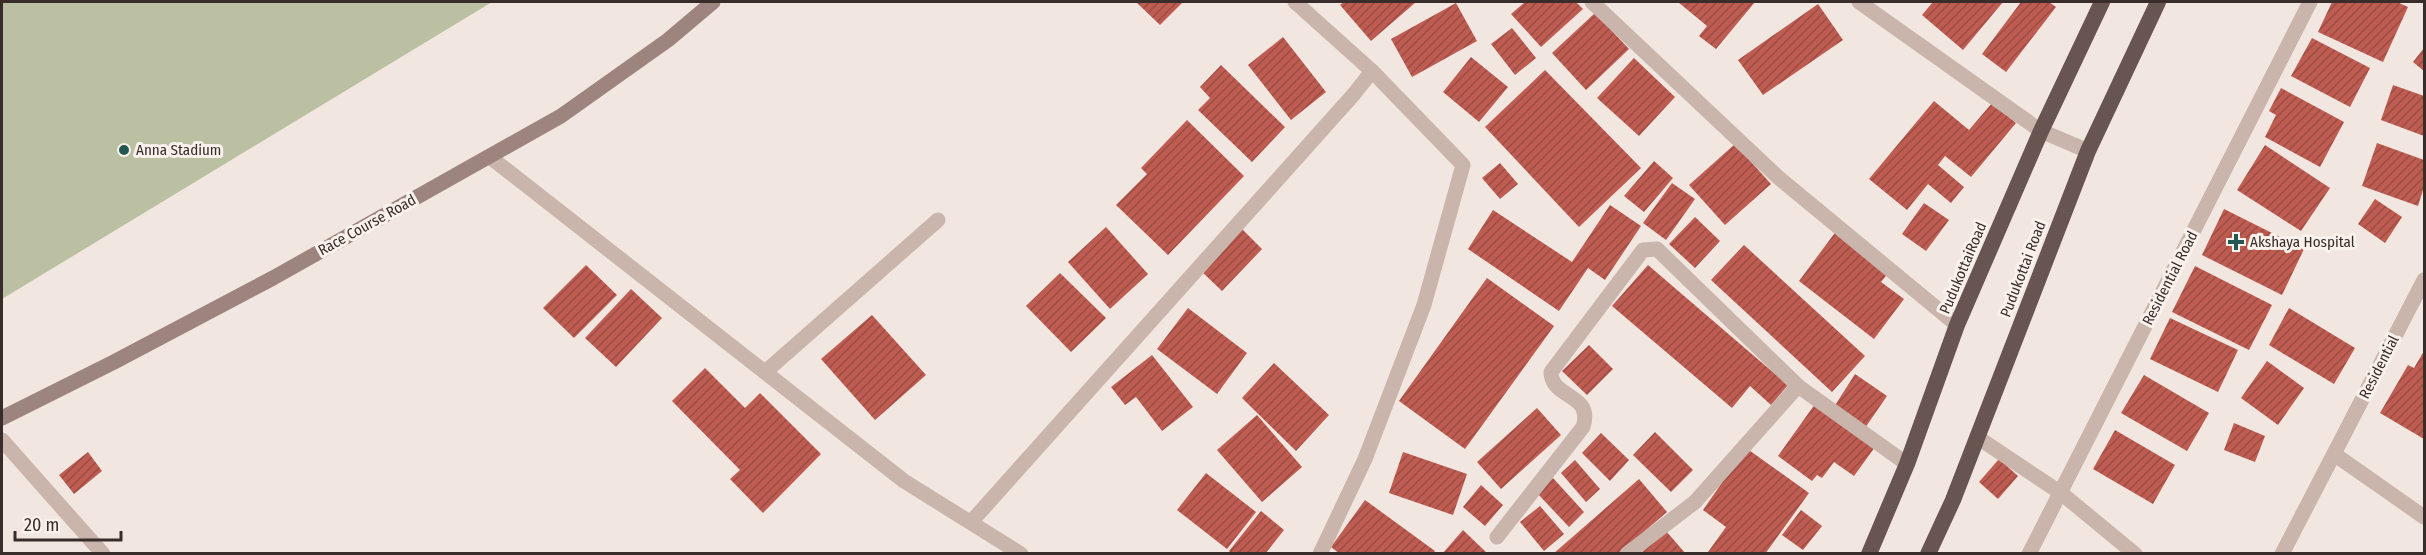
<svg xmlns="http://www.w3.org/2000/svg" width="2426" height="555" viewBox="0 0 2426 555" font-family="'Fira Sans Condensed',sans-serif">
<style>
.pitch{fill:#bac0a1}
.building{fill:url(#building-hatch)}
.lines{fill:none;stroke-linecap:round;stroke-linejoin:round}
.service{stroke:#c9b5ac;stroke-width:15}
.minor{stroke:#c9b5ac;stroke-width:15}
.secondary{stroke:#9d847e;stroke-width:15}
.trunk{stroke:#685450;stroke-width:16}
.poi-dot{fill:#235752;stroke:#f9f1ec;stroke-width:2}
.labels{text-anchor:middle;stroke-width:6;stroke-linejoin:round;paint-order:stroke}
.poi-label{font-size:15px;fill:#382d2b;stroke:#f9f1ec;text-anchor:start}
.street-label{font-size:15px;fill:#382d2b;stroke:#f9f1ec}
</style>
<defs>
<pattern id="building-hatch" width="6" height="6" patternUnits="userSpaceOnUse" patternTransform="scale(1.5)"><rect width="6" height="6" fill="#be5c52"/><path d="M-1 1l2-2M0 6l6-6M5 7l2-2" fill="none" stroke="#9b4c44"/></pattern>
</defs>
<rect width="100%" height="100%" fill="#f2e7e0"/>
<polygon class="pitch" points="2,2 492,2 2,299"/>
<g class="building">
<polygon points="1136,2 1183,2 1160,25"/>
<polygon points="1344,2 1416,2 1371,41 1340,5"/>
<polygon points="1525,2 1576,2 1583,9 1541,47 1511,14"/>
<polygon points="1678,2 1755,2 1716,49 1699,36 1707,26"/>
<polygon points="1933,2 2003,2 1963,50 1922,15"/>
<polygon points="2021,2 2049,2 2056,7 2006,72 1982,54"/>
<polygon points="2332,2 2397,2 2408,7 2383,62 2318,32"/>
<polygon points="1456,3 1477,41 1412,77 1391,39"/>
<polygon points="1818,4 1843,40 1763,95 1738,60"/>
<polygon points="1595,13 1629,49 1586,90 1552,53"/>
<polygon points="1512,28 1536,58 1515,75 1491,44"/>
<polygon points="1283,37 1326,92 1291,120 1248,65"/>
<polygon points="2312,38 2370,68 2350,107 2291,76"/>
<polygon points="2424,48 2424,71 2413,62"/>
<polygon points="1471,57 1508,87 1479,122 1443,92"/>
<polygon points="1634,58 1675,97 1639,136 1597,98"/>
<polygon points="1221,65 1285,127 1252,162 1198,110 1210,98 1200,87"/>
<polygon points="1545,70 1641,168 1579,227 1485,127"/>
<polygon points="2393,85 2424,96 2424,136 2381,120"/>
<polygon points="2281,88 2344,122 2320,167 2265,137 2276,115 2269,111"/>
<polygon points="1934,101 1969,130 1992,103 2016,123 1971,177 1945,156 1938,165 1964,187 1951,203 1928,184 1907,210 1869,179"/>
<polygon points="1187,120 1244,176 1168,255 1116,205 1147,174 1141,168"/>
<polygon points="2377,143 2424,160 2424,187 2418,206 2362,186"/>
<polygon points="1735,144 1771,184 1725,225 1689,185"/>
<polygon points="2265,145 2330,188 2301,231 2237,190"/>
<polygon points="1654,161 1673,178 1644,212 1624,196"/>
<polygon points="1500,163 1518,184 1500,199 1482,178"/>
<polygon points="1672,183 1695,199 1666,240 1643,223"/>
<polygon points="2375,199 2402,217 2385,243 2358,224"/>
<polygon points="1924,203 1949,220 1926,251 1902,234"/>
<polygon points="1610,205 1641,226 1605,280 1588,268 1559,311 1468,249 1493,210 1572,262"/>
<polygon points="2224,209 2304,249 2282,295 2202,255"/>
<polygon points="1695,217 1720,241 1695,268 1669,244"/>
<polygon points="1106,227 1148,274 1110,309 1068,262"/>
<polygon points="1242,229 1262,249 1222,291 1201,271"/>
<polygon points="1837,230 1890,271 1881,282 1904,299 1874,339 1799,281"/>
<polygon points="1744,245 1865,356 1832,392 1711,280"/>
<polygon points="586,265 617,295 574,338 543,308"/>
<polygon points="1648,265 1788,385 1771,405 1750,386 1732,408 1612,306"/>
<polygon points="2195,266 2272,305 2249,350 2172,312"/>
<polygon points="1060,273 1106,318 1071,352 1026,306"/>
<polygon points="1487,278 1554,326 1465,449 1399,401"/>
<polygon points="631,289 662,318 616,367 585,338"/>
<polygon points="1188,308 1247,353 1217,394 1157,349"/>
<polygon points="2289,308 2355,348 2334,384 2269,345"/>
<polygon points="872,315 926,375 875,420 821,359"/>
<polygon points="2170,318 2238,350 2218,392 2150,359"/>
<polygon points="1589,345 1613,369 1587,395 1562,371"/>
<polygon points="2424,351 2424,439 2380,413 2408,365 2414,368"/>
<polygon points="1152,355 1193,407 1162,431 1136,397 1125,405 1111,387"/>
<polygon points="2267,361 2304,388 2278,425 2241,398"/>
<polygon points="1274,363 1329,415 1296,451 1242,398"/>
<polygon points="705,368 745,408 760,393 821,454 763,513 730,479 740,470 672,401"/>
<polygon points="1855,374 1887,396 1865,428 1834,407"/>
<polygon points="2144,375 2209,413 2187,451 2121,413"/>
<polygon points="1815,404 1875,447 1854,476 1834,462 1822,478 1817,475 1812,481 1778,456"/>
<polygon points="1537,408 1561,435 1501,489 1477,462"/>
<polygon points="1257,415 1302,467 1262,502 1217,450"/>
<polygon points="2234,423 2265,436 2255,462 2224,450"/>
<polygon points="2115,430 2175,465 2153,504 2093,469"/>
<polygon points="1655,432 1693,470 1671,492 1633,455"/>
<polygon points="1601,433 1629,460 1610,481 1582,453"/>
<polygon points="1746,448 1809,493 1765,554 1710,554 1708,552 1726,527 1703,510"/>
<polygon points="88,452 102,471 74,494 59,475"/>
<polygon points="1403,452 1467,474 1453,515 1389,493"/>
<polygon points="1999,459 2018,476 1998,499 1979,482"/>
<polygon points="1575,460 1600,489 1586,502 1561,473"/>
<polygon points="1206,473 1256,512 1227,549 1177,510"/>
<polygon points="1553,478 1584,512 1569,527 1537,493"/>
<polygon points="1639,479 1667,512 1618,554 1553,554"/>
<polygon points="1481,485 1503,505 1485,526 1463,507"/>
<polygon points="1365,500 1435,551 1433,554 1340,554 1331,547"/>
<polygon points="1540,506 1564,534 1544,551 1520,522"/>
<polygon points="1801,510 1822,526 1803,550 1782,535"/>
<polygon points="1261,511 1284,530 1265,554 1232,554 1229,551"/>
<polygon points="1463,530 1488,554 1442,554"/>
<polygon points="1666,531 1686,554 1640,554"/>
</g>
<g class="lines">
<g class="service">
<polyline points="765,372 938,220"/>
<polyline points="2,440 103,554"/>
</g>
<g class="minor">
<polyline points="1592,2 1779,178 1957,325"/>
<polyline points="1859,2 2041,131 2088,151"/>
<polyline points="490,157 904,481 1021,554"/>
<polyline points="1977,437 2061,493 2135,554"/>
<polyline points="2334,454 2424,517"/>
<polyline points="972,521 1354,94 1372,71 1295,2"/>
<path d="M 1497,537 L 1583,427 C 1594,393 1551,399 1551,372 L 1643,250 L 1657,249 L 1798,386 L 1907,464"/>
<polyline points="1320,554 1365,459 1424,305 1463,165 1372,71"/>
<polyline points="1627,554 1695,502 1798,386"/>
<polyline points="2029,554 2310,2"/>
<polyline points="2282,554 2424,280"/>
</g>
<polyline class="secondary" points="2,418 114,362 273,278 561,116 668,40 713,2"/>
<g class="trunk">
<polyline points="1869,554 1907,464 1957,325 2041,131 2102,2"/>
<polyline points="1928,554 1953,500 2088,151 2158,2"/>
</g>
</g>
<g class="poi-dot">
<circle cx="124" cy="150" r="6"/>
<path d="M2233 233h6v6h6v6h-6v6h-6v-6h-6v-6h6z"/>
</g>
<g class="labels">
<g class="poi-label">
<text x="136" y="155">Anna Stadium</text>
<text x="2250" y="247">Akshaya Hospital</text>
</g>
<g class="street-label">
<text transform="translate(367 225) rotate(-29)" y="5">Race Course Road</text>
<text transform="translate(1963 268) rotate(-67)" y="5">PudukottaiRoad</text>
<text transform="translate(2023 269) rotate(-69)" y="5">Pudukottai Road</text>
<text transform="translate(2170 278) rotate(-63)" y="5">Residential Road</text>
<text transform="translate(2379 367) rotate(-63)" y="5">Residential</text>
</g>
</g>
<rect width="2426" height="555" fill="none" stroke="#382d2b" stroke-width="6"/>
<path d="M15 531v9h106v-9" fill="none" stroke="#382d2b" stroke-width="3"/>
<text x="24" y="531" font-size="18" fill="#382d2b" stroke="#f9f1ec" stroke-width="4.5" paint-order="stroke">20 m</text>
</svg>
